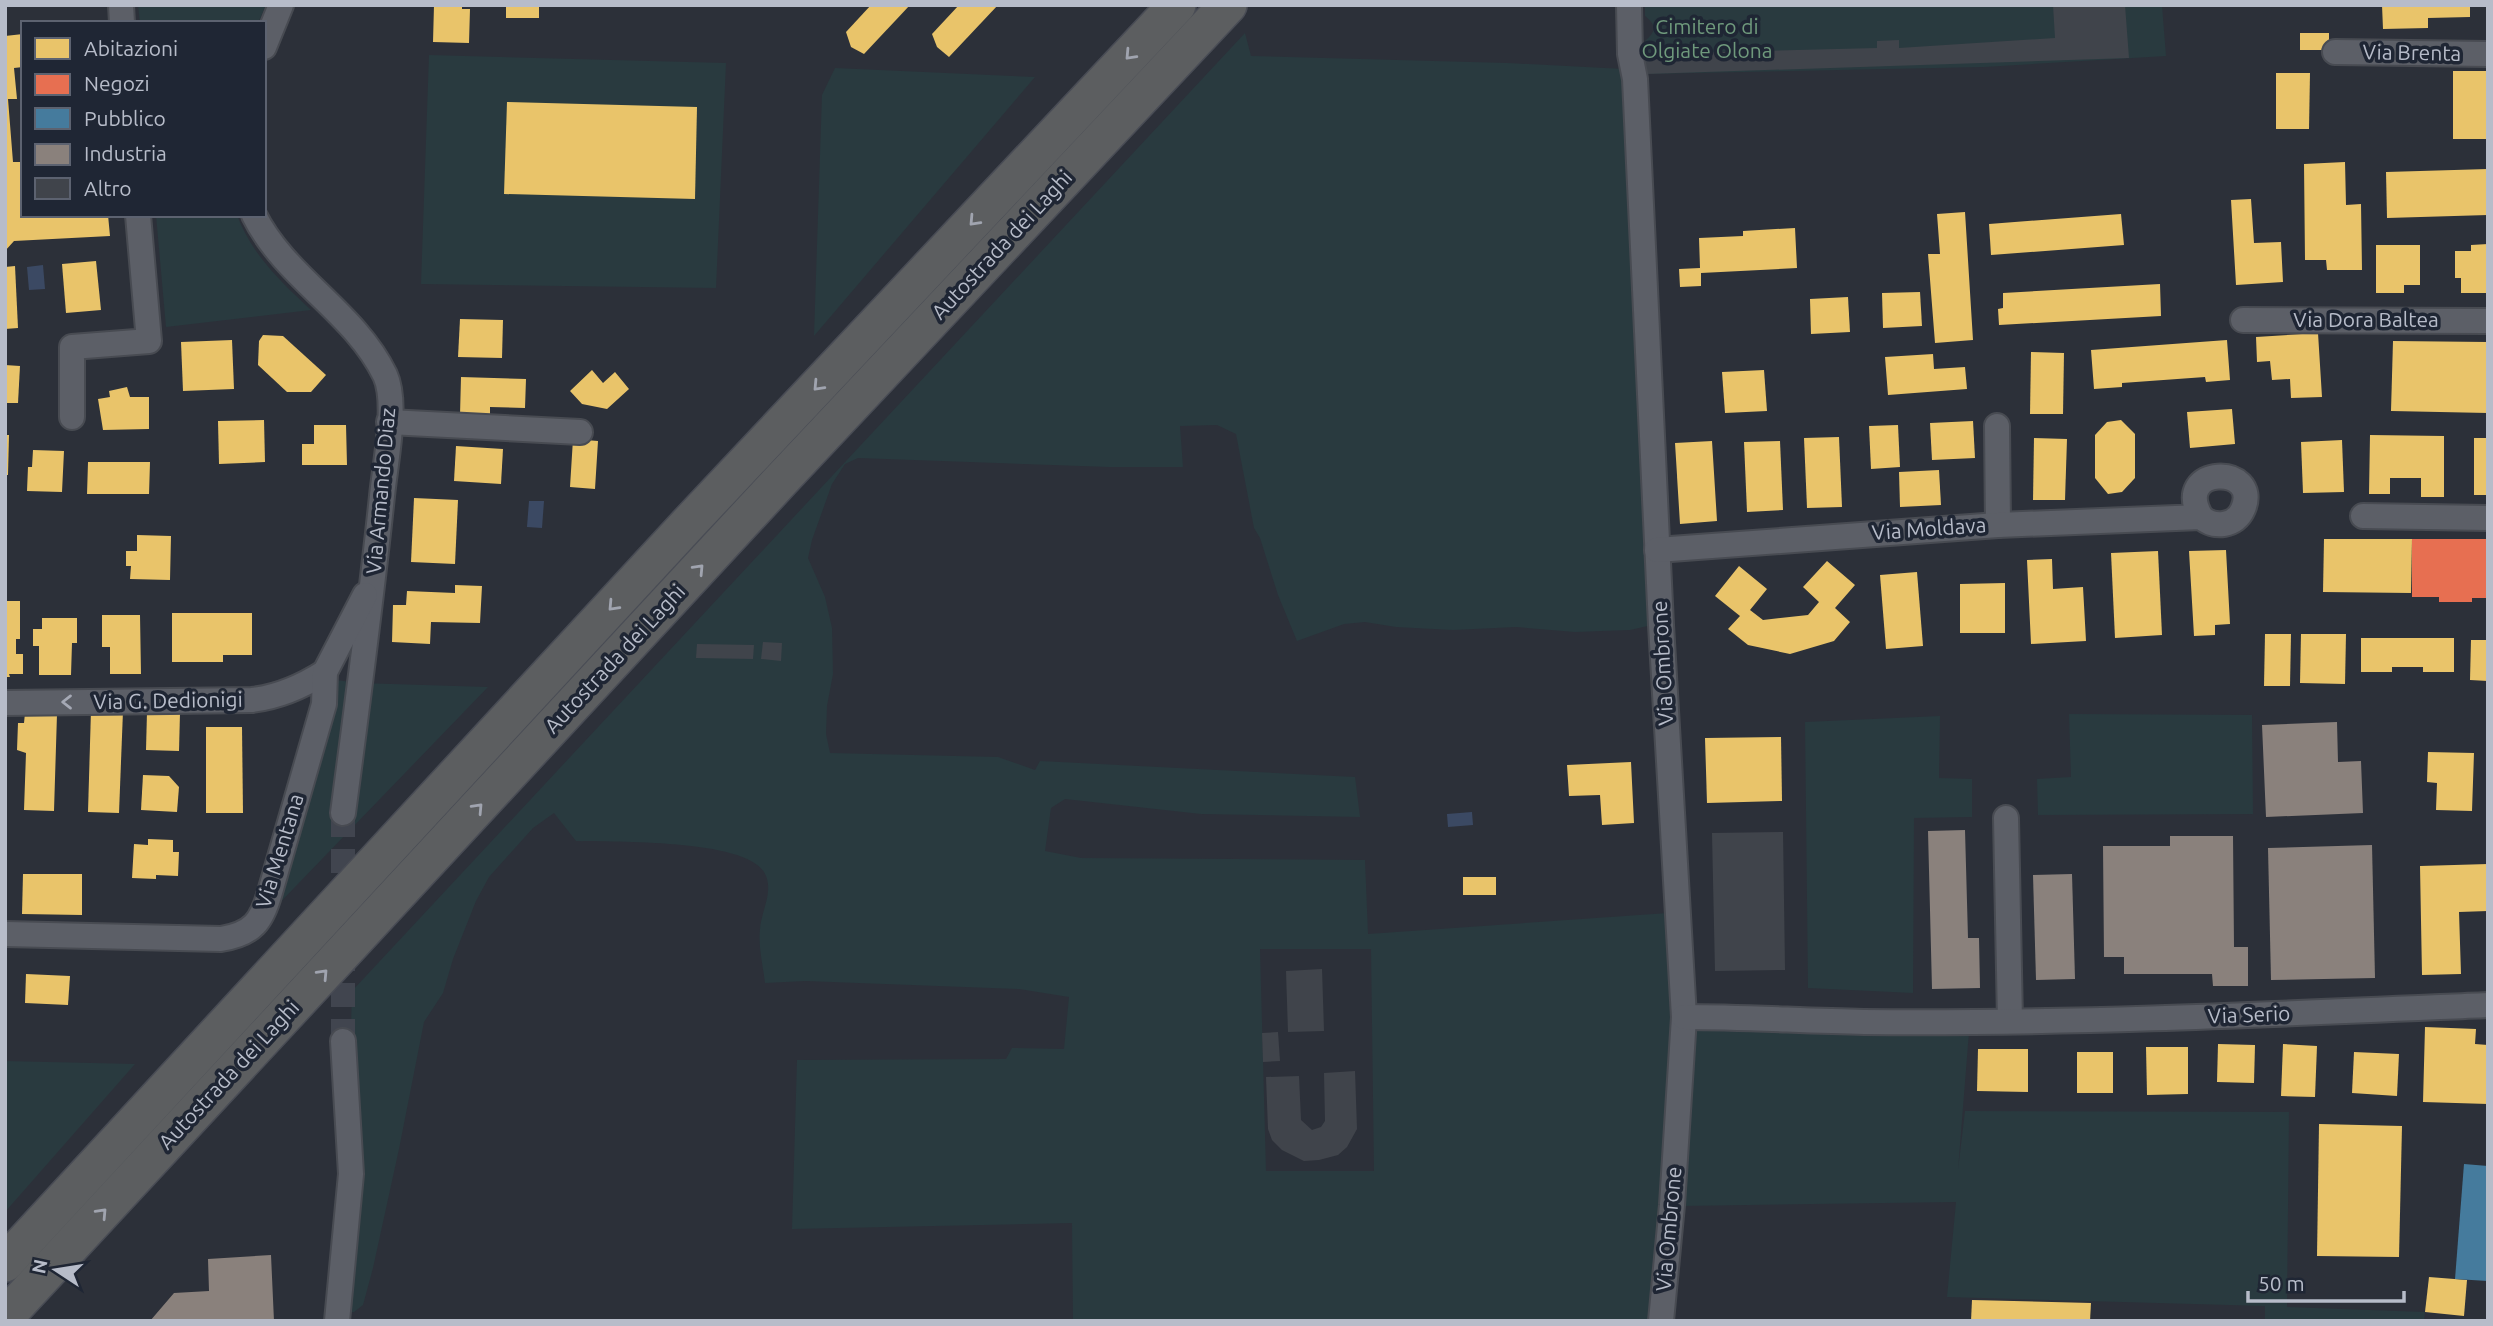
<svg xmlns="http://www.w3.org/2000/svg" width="2493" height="1326" viewBox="0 0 2493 1326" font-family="Ubuntu,sans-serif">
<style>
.green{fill:#293a3f;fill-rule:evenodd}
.water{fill:#3b4963}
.homes{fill:#e9c46a}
.shops{fill:#e76f51}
.public{fill:#457b9d}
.industry{fill:#8a817c}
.building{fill:#40444b}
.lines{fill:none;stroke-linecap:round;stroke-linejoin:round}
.minor-tunnel{stroke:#41454f;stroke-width:24;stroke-dasharray:24 12;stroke-linecap:butt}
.minor-casing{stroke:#484b52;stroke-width:28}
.highway-casing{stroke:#494c55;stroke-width:40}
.minor{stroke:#5c5f67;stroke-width:24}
.highway{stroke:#5c5e60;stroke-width:37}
.oneway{stroke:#a0a4af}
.oneway2{stroke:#a5a9b5}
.labels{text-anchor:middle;stroke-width:7;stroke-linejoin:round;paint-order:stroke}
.park-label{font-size:21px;fill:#6f997c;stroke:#1f2634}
.street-label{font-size:21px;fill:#b7bcc9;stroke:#1f2634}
</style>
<rect width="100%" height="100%" fill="#2c3039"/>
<g class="green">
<polygon points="138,5 266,5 258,23 140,23"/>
<path d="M 1645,5 L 2162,5 L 2166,56 L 1984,67 L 1646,74 L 1645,41 C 1656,31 1657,26 1645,16 Z"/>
<path d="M 1245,33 L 1251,56 L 1507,63 L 1624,69 L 1652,625 L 1630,630 L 1575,632 L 1516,627 L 1453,630 L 1396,627 L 1365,622 L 1344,624 L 1297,641 L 1278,595 L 1260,538 L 1254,528 L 1236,434 L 1217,425 L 1180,426 L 1183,467 L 1109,467 L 858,458 L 845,464 L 832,484 L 812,540 L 808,558 L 825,597 L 832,628 L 833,674 L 827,706 L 826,734 L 830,753 L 998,757 L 1035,770 L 1040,761 L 1355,777 L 1360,817 L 1201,814 L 1065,799 L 1051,808 L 1045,851 L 1081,858 L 1365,860 L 1368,934 L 1668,913 L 1671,1015 L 1666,1204 L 1653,1321 L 1073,1321 L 1072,1223 L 792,1229 L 797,1060 L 1006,1059 L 1012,1048 L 1064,1049 L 1069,997 L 1019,989 L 805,981 L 765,983 C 763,966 758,946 760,929 C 761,911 775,890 764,872 C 744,839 614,842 576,841 L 554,813 L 533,828 L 489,877 L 476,901 L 453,959 L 443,993 L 424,1022 L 399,1149 L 373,1268 L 363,1305 L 354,1312 L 343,1313 L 352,991 ZM 1260,949 L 1371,949 L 1374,1171 L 1266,1171 Z"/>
<polygon points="429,55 726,63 716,288 421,284"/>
<polygon points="835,68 1035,77 814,336 822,95"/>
<path d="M 156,215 L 237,215 C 252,255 281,282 311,310 L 166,327 Z"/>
<polygon points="327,679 360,683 488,687 241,943"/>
<polygon points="2069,714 2252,715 2253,814 2038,815 2037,779 2071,777"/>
<polygon points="1940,716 1939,778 1972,779 1972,817 1914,818 1913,993 1808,988 1805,722"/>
<polygon points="1693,1030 1969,1032 1958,1170 1965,1111 2289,1112 2287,1307 2425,1312 2424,1321 2265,1321 2265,1306 1947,1297 1956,1202 1682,1206"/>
<polygon points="5,1061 135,1064 5,1212"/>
</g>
<g class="water">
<polygon points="43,265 45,289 29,290 27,267"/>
<polygon points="529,501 544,501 542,528 527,527"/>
<polygon points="1472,812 1473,825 1448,827 1447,814"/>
</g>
<g class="homes">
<polygon points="434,5 462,5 462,9 470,9 469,43 433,42"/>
<rect x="506" y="5" width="33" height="13"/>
<polygon points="871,5 910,5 864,54 851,47 846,32"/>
<polygon points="959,5 998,5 949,57 937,47 932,34"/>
<polygon points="2382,5 2470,5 2470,17 2428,18 2428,28 2383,29"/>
<rect x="2300" y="33" width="29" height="17"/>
<polygon points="23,34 23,67 14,68 17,99 8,99 13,162 23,162 23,215 108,215 110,236 14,241 5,251 5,36"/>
<rect x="2453" y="71" width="35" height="68"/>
<polygon points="2276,73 2310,73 2309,129 2276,129"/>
<polygon points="507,102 697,107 695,199 504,194"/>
<polygon points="2345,162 2346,205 2361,204 2362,270 2327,270 2326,260 2305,260 2304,164"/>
<polygon points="2488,169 2488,215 2387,218 2386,172"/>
<polygon points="2251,199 2254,243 2281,242 2283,282 2236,285 2231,200"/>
<polygon points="1965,212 1973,340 1935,343 1928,254 1940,254 1937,214"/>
<polygon points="2121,214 2124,245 1991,255 1989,224"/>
<polygon points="1795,228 1797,268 1701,273 1701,286 1680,287 1679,269 1700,268 1699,238 1743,236 1743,231"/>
<polygon points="2488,244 2488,293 2461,293 2461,278 2455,278 2455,251 2471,251 2471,245"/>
<polygon points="2376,245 2420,245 2420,285 2404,285 2404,293 2376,293"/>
<polygon points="96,261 101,310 66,313 62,264"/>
<polygon points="15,266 18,328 5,329 5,267"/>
<polygon points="2160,284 2161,316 1999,325 1998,309 2003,308 2003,293"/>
<polygon points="1920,292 1922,326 1883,328 1882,293"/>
<polygon points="1848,297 1850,332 1811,334 1810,299"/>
<polygon points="460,319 503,320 502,358 458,357"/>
<polygon points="2318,333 2322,397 2291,398 2290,379 2272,380 2270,361 2257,362 2256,337"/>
<polygon points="263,335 283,336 326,375 311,392 287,392 258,365 259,341"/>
<polygon points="232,340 234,389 183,391 181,342"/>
<polygon points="2227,340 2230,380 2206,382 2205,377 2122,383 2122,387 2094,389 2091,350"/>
<polygon points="2393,341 2488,342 2488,413 2391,411"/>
<polygon points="2031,352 2064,353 2063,414 2030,414"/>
<polygon points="1933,354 1934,369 1965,367 1967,389 1888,395 1885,357"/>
<polygon points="5,365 20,366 18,403 5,403"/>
<polygon points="592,370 603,383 615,372 629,389 607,409 582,404 570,391"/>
<polygon points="1764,370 1767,411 1725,413 1722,372"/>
<polygon points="461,377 526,379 525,408 490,407 490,416 460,415"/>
<polygon points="127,387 130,397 149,397 149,429 103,430 98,399 110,397 109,391"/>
<polygon points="2232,409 2235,444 2190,448 2187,412"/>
<polygon points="264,420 265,462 219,464 218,421"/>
<polygon points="2121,420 2135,434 2135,478 2122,492 2108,494 2095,478 2095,435 2107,422"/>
<polygon points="1973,421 1975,458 1932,460 1930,423"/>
<polygon points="314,425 346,425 347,465 302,465 302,444 314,444"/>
<polygon points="1898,425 1900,467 1871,469 1869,426"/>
<polygon points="5,435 9,435 8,475 5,475"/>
<polygon points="2370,435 2444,436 2444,497 2421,497 2421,478 2390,478 2390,494 2369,494"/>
<polygon points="1839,437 1842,507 1807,508 1804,438"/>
<polygon points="2034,438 2067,439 2065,500 2033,500"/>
<rect x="2474" y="438" width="14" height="57"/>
<polygon points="573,439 598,441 595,489 570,487"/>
<polygon points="2342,440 2344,492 2303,493 2301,442"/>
<polygon points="1712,441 1717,521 1680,524 1675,443"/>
<polygon points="1780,441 1783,510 1747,512 1744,442"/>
<polygon points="456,446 503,449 501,484 454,481"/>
<polygon points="33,450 64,451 62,492 27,491 28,467 32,467"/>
<polygon points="88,462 150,462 149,494 87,494"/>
<polygon points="1939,470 1941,505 1900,507 1899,472"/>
<polygon points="414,498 458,500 455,564 411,562"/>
<polygon points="137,535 171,536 170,580 130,579 131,566 126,566 126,551 137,551"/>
<polygon points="2324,539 2412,539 2411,593 2323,592"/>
<polygon points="2226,550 2230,624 2215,625 2215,635 2194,636 2189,551"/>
<polygon points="2158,551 2162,635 2115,638 2111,553"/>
<polygon points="2052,559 2053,589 2083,587 2086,641 2031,644 2027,560"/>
<polygon points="1827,561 1855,585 1835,608 1850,622 1834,641 1790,654 1748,645 1728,629 1740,616 1715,596 1739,566 1767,589 1750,610 1763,620 1808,615 1819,602 1803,587"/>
<polygon points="1917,572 1923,646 1886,649 1880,575"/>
<polygon points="2005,583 2005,633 1960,633 1960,584"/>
<polygon points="455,585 482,586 480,623 431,622 430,644 392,642 393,605 406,605 407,591 455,593"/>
<polygon points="5,601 20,601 20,639 16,639 16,654 23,654 23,674 9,674 10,677 5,677"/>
<polygon points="172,613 252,613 252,655 223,655 223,662 172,662"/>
<polygon points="102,615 140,615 141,674 110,674 110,647 102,647"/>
<polygon points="42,618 77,618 77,643 72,643 71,675 39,675 39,646 33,646 33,629 42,629"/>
<polygon points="2265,634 2291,634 2290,686 2264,686"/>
<polygon points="2301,634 2346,634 2345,684 2300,683"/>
<polygon points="2361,638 2454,638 2454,672 2423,672 2423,667 2392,667 2392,672 2361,672"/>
<polygon points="2471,640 2488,640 2488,681 2470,680"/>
<polygon points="91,710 123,711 119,813 88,812"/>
<polygon points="147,712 180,713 179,751 146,750"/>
<polygon points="25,713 57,714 54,811 24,810 26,753 17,750 18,723 24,723"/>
<polygon points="206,727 242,727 243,813 206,813"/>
<polygon points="1781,737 1782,801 1707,803 1705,738"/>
<polygon points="2428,752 2474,753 2472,811 2436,810 2437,783 2427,782"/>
<polygon points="1631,762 1634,823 1602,825 1600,795 1569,796 1567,765"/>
<polygon points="143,775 169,776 179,787 177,812 141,810"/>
<polygon points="148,839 173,840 173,852 179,852 178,876 156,875 156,879 132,878 134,844 148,845"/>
<polygon points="2488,864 2488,911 2459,912 2461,974 2422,975 2420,866"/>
<polygon points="23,874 82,874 82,915 22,914"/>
<rect x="1463" y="877" width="33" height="18"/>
<polygon points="26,974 70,976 68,1005 25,1003"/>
<polygon points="2425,1027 2476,1029 2475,1044 2488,1045 2488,1104 2423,1102"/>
<polygon points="2218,1044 2255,1045 2254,1083 2217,1082"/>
<polygon points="2283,1044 2317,1046 2315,1097 2281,1096"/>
<polygon points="2146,1047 2188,1047 2188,1094 2147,1095"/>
<polygon points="1978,1049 2028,1049 2028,1092 1977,1091"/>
<rect x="2077" y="1052" width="36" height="41"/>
<polygon points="2354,1052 2399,1054 2397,1096 2352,1093"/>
<polygon points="2319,1124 2402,1126 2399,1257 2317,1256"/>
<polygon points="2429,1277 2467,1280 2464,1316 2425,1312"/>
<polygon points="1972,1300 2091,1303 2090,1321 1971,1321"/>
</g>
<polygon class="shops" points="2412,539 2488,539 2488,598 2472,598 2472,602 2439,602 2439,597 2412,597"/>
<polygon class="public" points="2464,1164 2488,1166 2488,1281 2455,1279"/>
<g class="industry">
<polygon points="2337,722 2338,762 2361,761 2363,813 2266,817 2262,725"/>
<polygon points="1965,830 1968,938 1979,938 1980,988 1932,989 1928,831"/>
<polygon points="2170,836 2233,836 2234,947 2248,947 2248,986 2213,986 2212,974 2124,974 2124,957 2104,957 2103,846 2170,846"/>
<polygon points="2372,845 2375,978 2271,980 2268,848"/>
<polygon points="2072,874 2075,979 2036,980 2033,875"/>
<polygon points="271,1255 274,1321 150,1321 174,1293 209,1291 208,1259"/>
</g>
<g class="building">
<polygon points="2053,5 2125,5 2129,58 1646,74 1645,54 1877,48 1877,41 1899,40 1899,48 2055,38"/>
<polygon points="763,642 782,643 781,661 761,659"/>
<polygon points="697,644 754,645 753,659 696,658"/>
<polygon points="1783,832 1785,970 1715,971 1712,833"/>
<polygon points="1322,969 1324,1031 1288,1032 1286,971"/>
<polygon points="1278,1032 1280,1061 1263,1062 1262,1033"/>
<polygon points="1355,1071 1357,1129 1347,1147 1338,1155 1319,1160 1304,1161 1282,1150 1272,1140 1268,1129 1266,1077 1299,1076 1301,1120 1312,1130 1321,1127 1325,1121 1324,1073"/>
</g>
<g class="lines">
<g class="minor-tunnel">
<polyline points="343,813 343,904"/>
<polyline points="343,947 343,1041"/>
</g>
<g class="minor-casing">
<g id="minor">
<polyline points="121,5 122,23"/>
<polyline points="1629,5 1630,54 1635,79 1661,625 1684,1017 1672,1205 1661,1321"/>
<polyline points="264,47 281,5"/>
<polyline points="2335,52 2488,54"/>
<path d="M 254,215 C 285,278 354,311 385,375 C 398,403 385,464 382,496 C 371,602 357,708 343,813"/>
<polyline points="2243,320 2488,321"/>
<polyline points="72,417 72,347 149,341 138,215"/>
<polyline points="389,422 580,432"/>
<polyline points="1997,426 1998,525"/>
<polyline points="2363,516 2488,518"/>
<path d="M 1657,550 L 1998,525 L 2201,517 C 2214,529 2236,526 2243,509 C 2262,464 2171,465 2201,517"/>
<path d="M 5,703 L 252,700 C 278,697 303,686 325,672"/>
<polyline points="2006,818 2010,1021"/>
<path d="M 5,934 L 221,939 C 253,934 262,921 270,892 L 324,704 L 325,672 L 365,595"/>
<path d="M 1684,1017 C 1744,1017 1804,1021 1864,1022 C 2072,1024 2280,1014 2488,1005"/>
<polyline points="337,1321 351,1174 343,1041"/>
</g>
</g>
<g class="highway-casing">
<g id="highway">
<polyline points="5,1263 689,523 1177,5"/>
<polyline points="5,1317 782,479 1228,5"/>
</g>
</g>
<use href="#minor" class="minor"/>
<use href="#highway" class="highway"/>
</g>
<defs><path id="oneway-chevron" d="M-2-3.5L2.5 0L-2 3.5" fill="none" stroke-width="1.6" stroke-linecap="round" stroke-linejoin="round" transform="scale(1.75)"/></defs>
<g class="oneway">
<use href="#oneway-chevron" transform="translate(1130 55) rotate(133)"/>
<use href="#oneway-chevron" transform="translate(974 221) rotate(133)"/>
<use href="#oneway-chevron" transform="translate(818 386) rotate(133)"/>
<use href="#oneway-chevron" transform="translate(699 569) rotate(-47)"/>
<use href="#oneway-chevron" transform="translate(613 606) rotate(133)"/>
<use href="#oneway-chevron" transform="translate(478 808) rotate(-47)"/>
<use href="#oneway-chevron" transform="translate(323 974) rotate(-47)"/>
<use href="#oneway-chevron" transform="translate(102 1213) rotate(-47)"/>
</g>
<use class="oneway2" href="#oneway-chevron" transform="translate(67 702) rotate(180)"/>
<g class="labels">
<g class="park-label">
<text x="1707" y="34">Cimitero di<tspan x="1707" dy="24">Olgiate Olona</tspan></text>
</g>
<g class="street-label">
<text transform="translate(2412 53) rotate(1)" y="7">Via Brenta</text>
<text transform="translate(1002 245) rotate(-47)" y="7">Autostrada dei Laghi</text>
<text x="2366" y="327">Via Dora Baltea</text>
<text transform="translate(381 491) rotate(-85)" y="7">Via Armando Diaz</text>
<text transform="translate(1929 529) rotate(-4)" y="7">Via Moldava</text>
<text transform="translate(615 659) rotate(-47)" y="7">Autostrada dei Laghi</text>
<text transform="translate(1663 663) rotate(-93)" y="7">Via Ombrone</text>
<text transform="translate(168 701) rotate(-1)" y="7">Via G. Dedionigi</text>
<text transform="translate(280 851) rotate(-73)" y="7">Via Mentana</text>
<text transform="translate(2249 1015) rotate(-2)" y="7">Via Serio</text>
<text transform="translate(229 1075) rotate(-47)" y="7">Autostrada dei Laghi</text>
<text transform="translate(1669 1229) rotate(-85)" y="7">Via Ombrone</text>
</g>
</g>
<rect width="2493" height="1326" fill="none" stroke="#b7bcc9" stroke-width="14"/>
<rect x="21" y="21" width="245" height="196" fill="#1f2634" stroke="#5c6270" stroke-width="2"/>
<rect x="35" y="38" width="35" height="21" fill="#e9c46a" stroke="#5c6270" stroke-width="2"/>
<text x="84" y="56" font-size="21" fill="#b7bcc9">Abitazioni</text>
<rect x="35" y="74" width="35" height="21" fill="#e76f51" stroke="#5c6270" stroke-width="2"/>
<text x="84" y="91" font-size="21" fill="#b7bcc9">Negozi</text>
<rect x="35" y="108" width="35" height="21" fill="#457b9d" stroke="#5c6270" stroke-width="2"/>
<text x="84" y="126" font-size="21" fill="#b7bcc9">Pubblico</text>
<rect x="35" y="144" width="35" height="21" fill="#8a817c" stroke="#5c6270" stroke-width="2"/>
<text x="84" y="161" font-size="21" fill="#b7bcc9">Industria</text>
<rect x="35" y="178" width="35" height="21" fill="#40444b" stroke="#5c6270" stroke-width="2"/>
<text x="84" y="196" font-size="21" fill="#b7bcc9">Altro</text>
<g transform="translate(56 1270) rotate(282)" stroke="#1f2634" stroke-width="5" paint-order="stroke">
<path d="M0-5L12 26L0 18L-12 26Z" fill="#b7bcc9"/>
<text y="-10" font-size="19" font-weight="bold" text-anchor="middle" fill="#b7bcc9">N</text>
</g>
<path d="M2248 1291v10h156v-10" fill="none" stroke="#b7bcc9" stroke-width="3.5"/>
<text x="2258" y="1291" font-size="21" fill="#b7bcc9" stroke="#1f2634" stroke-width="5" paint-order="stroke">50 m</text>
</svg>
